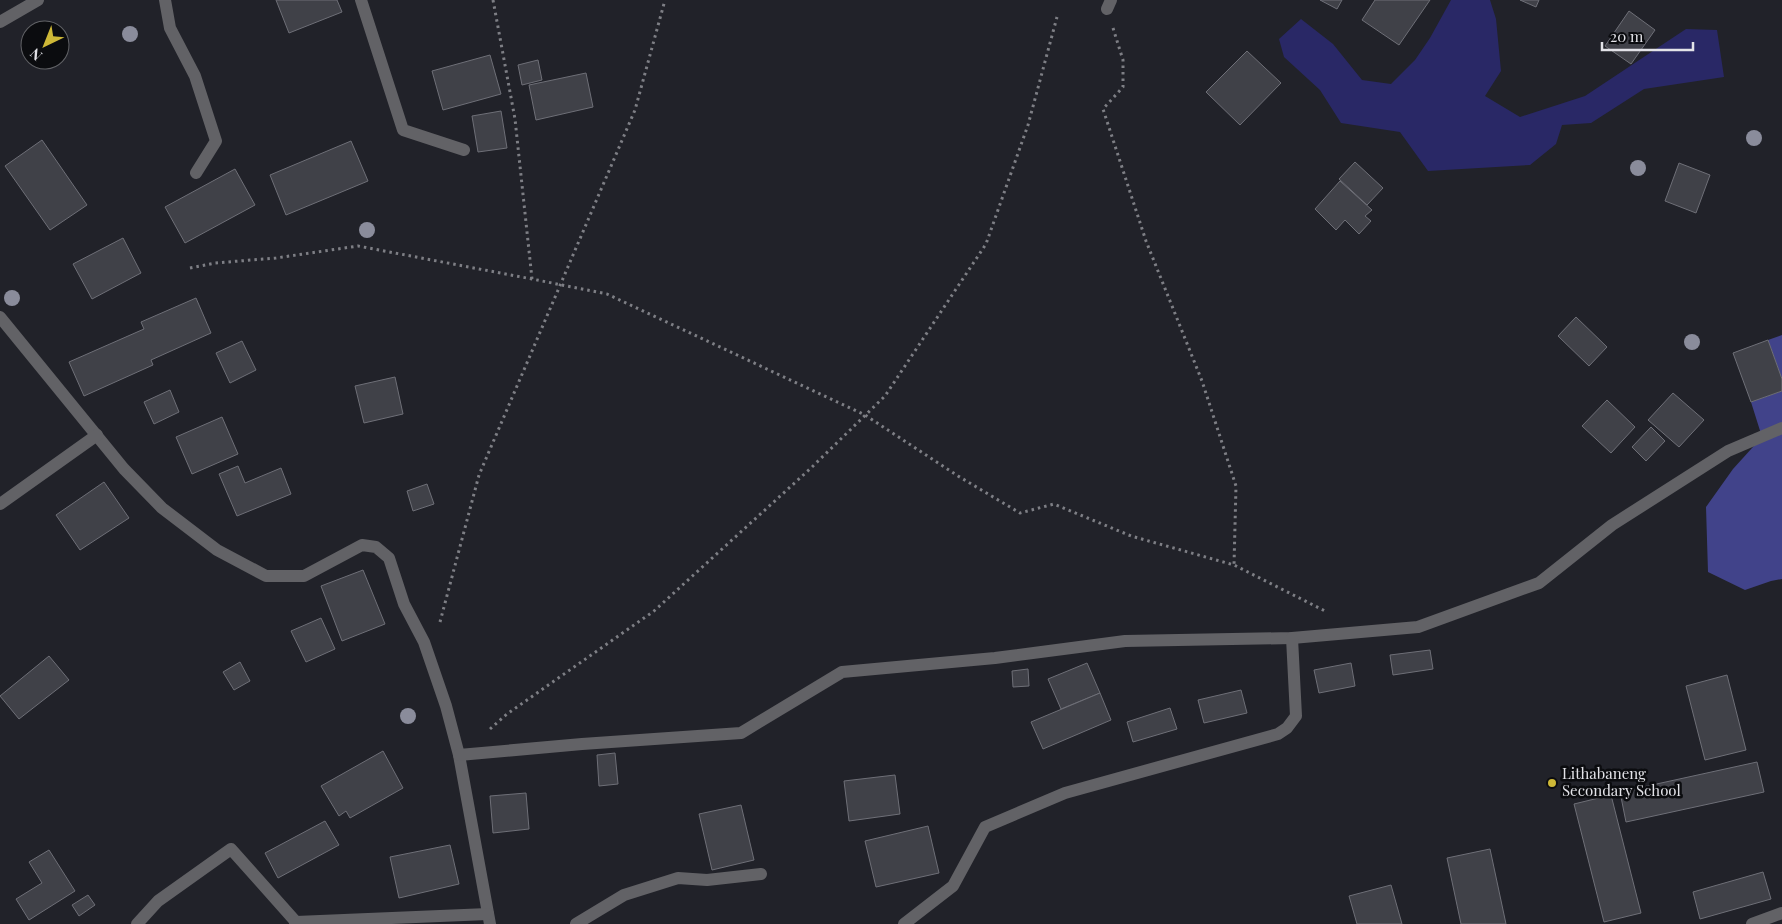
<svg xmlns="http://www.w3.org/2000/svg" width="1782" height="924" viewBox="0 0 1782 924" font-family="'Playfair Display',serif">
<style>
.green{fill:#292866}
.forest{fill:#41438a}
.building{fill:#404148;stroke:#6e6f77}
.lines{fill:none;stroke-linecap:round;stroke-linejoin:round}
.path{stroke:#7e7f85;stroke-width:3;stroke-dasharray:2.5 4;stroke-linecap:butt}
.street{stroke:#626266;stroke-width:12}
.tree{fill:#8a8c9b}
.poi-dot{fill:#ceb837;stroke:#0b0c0f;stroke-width:2}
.labels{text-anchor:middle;stroke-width:5;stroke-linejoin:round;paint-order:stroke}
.poi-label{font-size:15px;fill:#e3e3e8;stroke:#0b0c0f;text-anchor:start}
</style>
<rect width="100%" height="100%" fill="#212229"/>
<polygon class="green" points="1451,0 1490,0 1496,19 1501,71 1485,96 1520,117 1585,96 1686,29 1717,30 1724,77 1644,89 1591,123 1562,125 1556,144 1530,165 1428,171 1400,132 1341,123 1320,90 1284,57 1279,39 1301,19 1333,44 1362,80 1391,84 1415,60 1430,38"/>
<g class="forest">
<polygon points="1782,335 1782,379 1768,340"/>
<polygon points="1782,391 1782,579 1771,581 1745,590 1708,572 1706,507 1733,469 1762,437 1751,402"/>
</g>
<g class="building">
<polygon points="276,0 337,0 342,12 289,33"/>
<polygon points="1320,0 1342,0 1337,9"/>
<polygon points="1375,0 1430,0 1399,45 1362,20"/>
<polygon points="1520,0 1539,0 1536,7"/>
<polygon points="1629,11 1655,30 1631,64 1605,46"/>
<polygon points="1247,51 1281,83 1240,125 1206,92"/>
<polygon points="490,55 501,94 443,110 432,71"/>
<polygon points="538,60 542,80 522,85 518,65"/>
<polygon points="586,73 593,107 536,120 529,85"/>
<polygon points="501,111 507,148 478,152 472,116"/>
<polygon points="42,140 87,205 50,230 5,166"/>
<polygon points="351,141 368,181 286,215 270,175"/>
<polygon points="1355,162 1383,188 1367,205 1339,179"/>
<polygon points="1679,163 1710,175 1696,213 1665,201"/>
<polygon points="235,169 255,205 185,243 165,207"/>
<polygon points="1340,181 1372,210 1365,216 1371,221 1359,234 1345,220 1336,230 1315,209"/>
<polygon points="123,238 141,273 92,299 73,264"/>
<polygon points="196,298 211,333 151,360 153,365 84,396 69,362 144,329 141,322"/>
<polygon points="1576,317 1607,347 1589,366 1558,336"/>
<polygon points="1768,340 1782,379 1782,391 1751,402 1733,353"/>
<polygon points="242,341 256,370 230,383 216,353"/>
<polygon points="395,377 403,414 364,423 355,386"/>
<polygon points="170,390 179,412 154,424 144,402"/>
<polygon points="1673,393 1704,420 1679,447 1648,420"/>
<polygon points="1607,400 1635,427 1611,453 1582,426"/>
<polygon points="222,417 238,454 192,474 176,437"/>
<polygon points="1651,427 1665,441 1646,461 1632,447"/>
<polygon points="238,466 245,483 281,468 291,494 237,516 219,474"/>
<polygon points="104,482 129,518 80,550 56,515"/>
<polygon points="427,484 434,504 413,511 407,491"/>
<polygon points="363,570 385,624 342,641 321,586"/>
<polygon points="321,618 335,649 306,662 291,631"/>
<polygon points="1430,650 1433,669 1393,675 1390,655"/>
<polygon points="49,656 69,680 19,719 0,696"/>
<polygon points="240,662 250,681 234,690 223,672"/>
<polygon points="1087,663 1100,693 1061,709 1048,679"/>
<polygon points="1351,663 1355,686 1319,693 1314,670"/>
<polygon points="1028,669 1029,686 1013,687 1012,671"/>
<polygon points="1727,675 1746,750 1705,760 1686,686"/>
<polygon points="1241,690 1247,713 1204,723 1198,700"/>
<polygon points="1100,693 1111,720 1043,749 1031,722"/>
<polygon points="1170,708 1177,729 1133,742 1127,722"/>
<polygon points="383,751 403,788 350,818 346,811 339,816 321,786"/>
<polygon points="615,753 618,784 599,786 597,755"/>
<polygon points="1757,762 1764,792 1626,822 1620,792"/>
<polygon points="895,775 900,814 849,821 844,781"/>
<polygon points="526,793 529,829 493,833 490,796"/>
<polygon points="1611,795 1641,913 1604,922 1574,804"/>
<polygon points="741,805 754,860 712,870 699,814"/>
<polygon points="325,821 339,845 278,878 265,853"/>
<polygon points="928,826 939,873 876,887 865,841"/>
<polygon points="450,845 459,884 399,898 390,857"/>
<polygon points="1490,849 1506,924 1461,924 1447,858"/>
<polygon points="49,850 75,891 29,920 16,899 42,883 29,862"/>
<polygon points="1763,872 1771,899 1700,919 1693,892"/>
<polygon points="1391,885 1402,924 1357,924 1349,896"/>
<polygon points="88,895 95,905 79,916 72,905"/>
</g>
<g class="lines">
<g class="path">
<polyline points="493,0 515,119 532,279"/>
<polyline points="1113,28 1123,60 1123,87 1103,109 1146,241 1202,381 1236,486 1234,565"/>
<polyline points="190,268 215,263 276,258 358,246 532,279 607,294 865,415 958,476 1020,513 1054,504 1131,536 1234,565 1327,612"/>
<polyline points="440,622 479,475 635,110 665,0"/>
<polyline points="490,729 507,714 654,611 811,468 885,396 986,244 1028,125 1057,17"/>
</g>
<g class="street">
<polyline points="165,0 170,28 195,76 216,141 196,173"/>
<polyline points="361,0 403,130 464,150"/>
<polyline points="1107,9 1111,0"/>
<polyline points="0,22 38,0"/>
<polyline points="0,317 124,469 162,508 217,550 266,576 304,576 362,545 376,547 389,558 404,604 424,642 446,706 459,755 490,924"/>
<polyline points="0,504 97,435"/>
<polyline points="459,755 582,744 741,733 842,672 995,658 1125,641 1292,638 1418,627 1539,583 1612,525 1728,451 1782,428"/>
<polyline points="137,924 158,901 231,849 296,922"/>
<polyline points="295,924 296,922 488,914"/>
<polyline points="576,924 624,895 678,878 707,880 761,874"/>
<polyline points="904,924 953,886 985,827 1065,793 1278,734 1287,728 1296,716 1292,638"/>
<polyline points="1752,924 1782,913"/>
</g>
</g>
<g class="tree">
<circle cx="130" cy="34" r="8"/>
<circle cx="1754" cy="138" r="8"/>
<circle cx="1638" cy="168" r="8"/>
<circle cx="367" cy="230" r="8"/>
<circle cx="12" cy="298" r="8"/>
<circle cx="1692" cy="342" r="8"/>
<circle cx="408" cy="716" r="8"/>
</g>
<circle class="poi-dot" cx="1552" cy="783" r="5"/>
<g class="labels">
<g class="poi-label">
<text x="1562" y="779">Lithabaneng<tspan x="1562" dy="17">Secondary School</tspan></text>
</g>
</g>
<g transform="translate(45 45) rotate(223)"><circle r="24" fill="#0b0c0f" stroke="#616266"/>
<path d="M0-4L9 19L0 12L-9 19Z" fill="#ceb837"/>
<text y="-8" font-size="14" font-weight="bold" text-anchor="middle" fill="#e3e3e8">N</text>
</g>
<path d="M1602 42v8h91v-8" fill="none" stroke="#e3e3e8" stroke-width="2.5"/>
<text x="1610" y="42" font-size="15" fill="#e3e3e8" stroke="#0b0c0f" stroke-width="4" paint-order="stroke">20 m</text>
</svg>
